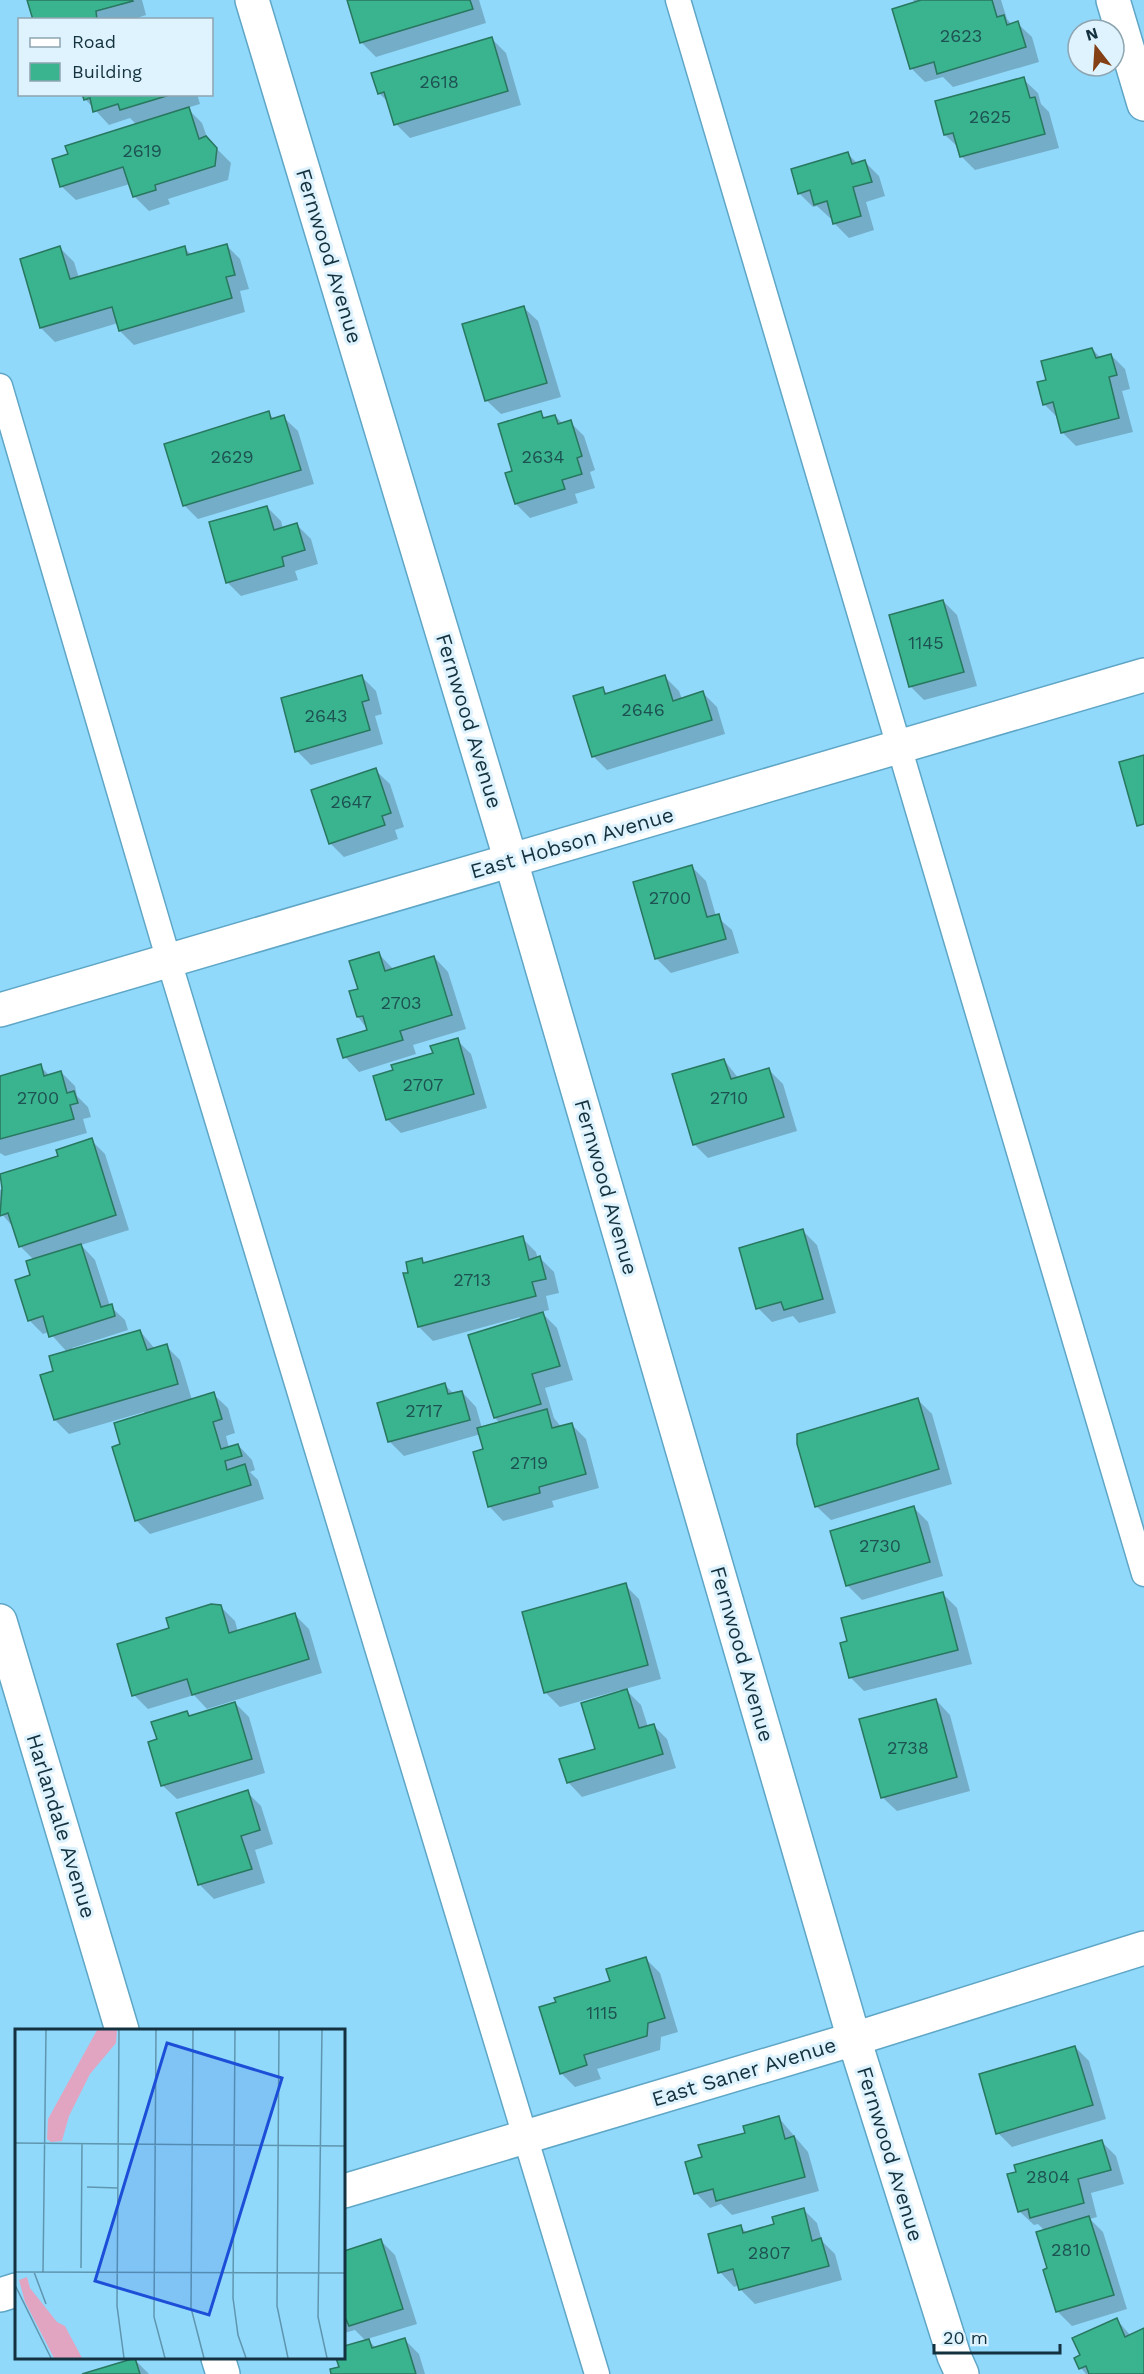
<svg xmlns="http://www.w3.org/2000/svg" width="1144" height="2374" viewBox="0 0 1144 2374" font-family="'Work Sans',sans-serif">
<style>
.shadow{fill:#0003}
.building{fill:#3ab38f;stroke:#29775f;stroke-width:1.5}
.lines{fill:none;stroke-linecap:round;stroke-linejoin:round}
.lane-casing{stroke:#5fa6c6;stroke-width:27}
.street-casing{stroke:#5fa6c6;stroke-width:36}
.secondary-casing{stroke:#5fa6c6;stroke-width:36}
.lane{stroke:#fff;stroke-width:24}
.street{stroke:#fff;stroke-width:33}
.secondary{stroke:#fff;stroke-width:33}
.labels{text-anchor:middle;stroke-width:6;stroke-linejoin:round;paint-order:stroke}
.number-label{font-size:18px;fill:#1d5252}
.street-label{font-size:21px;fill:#13313e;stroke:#def3fd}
.inset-road{fill:none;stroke:#5f96af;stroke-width:1.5}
.view{fill:#1d4ed8;fill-opacity:0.15;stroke:#1d4ed8;stroke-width:3}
.inset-edge{fill:none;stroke:#13313e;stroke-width:3}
</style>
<rect width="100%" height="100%" fill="#91d9fb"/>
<g class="shadow">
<polygon points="29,0 142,0 146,15 131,20 34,20"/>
<polygon points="349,0 479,0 486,23 376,57 361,42"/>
<polygon points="913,0 1001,0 1007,19 1012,25 1017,23 1032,37 1039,62 953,87 943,77 925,82 911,68 916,3"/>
<polygon points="492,39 506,53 521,105 410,138 396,124 390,104 379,93"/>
<polygon points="1023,79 1038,93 1041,104 1049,112 1059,148 975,170 961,156 959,148 945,135"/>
<polygon points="84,94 197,94 200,104 187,108 202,123 208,140 231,163 228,180 168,199 170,204 149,211 135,197 130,184 76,200 61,186 137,125 130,118 109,125 85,99"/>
<polygon points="848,154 858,164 865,162 879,176 885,196 866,202 874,230 849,238 834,223 833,218 830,218 817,206 813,207 799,193"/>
<polygon points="226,245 240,259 249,289 240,291 245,312 134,345 120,331 118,323 55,342 41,328 21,260 60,248 74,262 79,278 184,248 192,255"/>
<polygon points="523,307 538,321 561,397 501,414 486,400"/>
<polygon points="1092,349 1101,358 1111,355 1125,369 1130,389 1122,391 1133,432 1076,446 1062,432 1058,418 1044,404 1048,381"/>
<polygon points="268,413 274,419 283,417 298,431 314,484 198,519 184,505"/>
<polygon points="540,413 546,419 555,416 563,424 570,422 584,436 595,470 590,472 595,488 575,494 578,503 530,518 516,504 507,474 514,472"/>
<polygon points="267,507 281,521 283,529 297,525 311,539 318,564 295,571 298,580 241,596 227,582"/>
<polygon points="943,601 957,615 977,686 924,700 910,686"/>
<polygon points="362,677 376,691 382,714 375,716 383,744 311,765 297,751"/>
<polygon points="665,677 679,691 682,699 703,693 717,707 725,734 607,770 593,756 602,689 608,694"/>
<polygon points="375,770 390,784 404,827 395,830 398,839 344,857 330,843"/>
<polygon points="692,867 706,881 716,916 732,930 739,953 671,973 656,958"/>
<polygon points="379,954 394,970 434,957 448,972 466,1029 413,1045 416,1054 359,1072 345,1057 369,1031 358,1017 360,990"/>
<polygon points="457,1040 471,1054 487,1108 401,1133 387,1119 395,1071 434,1054"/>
<polygon points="724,1060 739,1079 769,1070 783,1084 797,1131 708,1158 694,1144"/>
<polygon points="40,1066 50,1076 61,1072 75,1086 77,1096 88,1107 91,1117 83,1119 87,1133 5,1156 0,1153 0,1077"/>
<polygon points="91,1140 105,1154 129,1230 81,1245 95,1260 110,1306 125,1320 128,1330 72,1348 73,1351 140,1331 155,1349 166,1346 180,1360 192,1400 213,1394 228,1408 235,1433 226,1436 229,1448 238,1445 252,1460 255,1470 250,1472 258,1480 264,1499 150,1534 136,1520 122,1445 145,1415 144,1412 69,1434 55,1420 55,1372 67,1352 49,1332 43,1334 29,1320 34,1260 20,1246 15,1229 0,1212 0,1190 4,1188 0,1176 59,1157"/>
<polygon points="803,1231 817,1245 836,1313 799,1323 793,1316 772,1322 758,1308"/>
<polygon points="522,1238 536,1252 538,1259 540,1258 554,1272 559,1293 546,1296 549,1310 541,1312 557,1328 573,1380 545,1388 554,1418 561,1427 572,1425 586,1439 599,1488 552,1501 554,1507 503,1521 489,1506 485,1450 481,1434 404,1456 390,1442 379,1404 445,1385 454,1394 462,1392 476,1407 482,1428 500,1423 495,1418 520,1317 433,1341 419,1327 410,1274 421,1260 425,1264"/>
<polygon points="917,1399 932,1414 952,1484 831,1520 816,1506"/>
<polygon points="914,1508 928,1522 943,1576 862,1600 848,1586 832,1532"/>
<polygon points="625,1585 639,1599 661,1679 625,1689 641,1705 648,1727 653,1725 667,1739 676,1768 582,1797 568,1782 596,1750 621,1693 620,1690 560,1707 546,1693 524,1613"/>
<polygon points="943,1594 957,1608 972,1664 864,1691 850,1677"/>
<polygon points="220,1606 235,1621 238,1632 295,1615 309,1629 322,1673 207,1709 194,1695 148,1709 134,1695 170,1629"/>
<polygon points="936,1700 950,1715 970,1791 897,1811 882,1797"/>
<polygon points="235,1703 249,1717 265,1773 177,1799 162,1785 159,1740 187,1713 191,1717"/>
<polygon points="247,1792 261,1806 273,1844 255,1850 265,1883 214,1899 200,1885 177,1814"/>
<polygon points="646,1959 660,1973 678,2032 661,2037 660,2050 597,2069 601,2079 575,2087 561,2073 612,1982"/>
<polygon points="1075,2047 1089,2061 1106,2119 1012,2147 998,2133"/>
<polygon points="778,2117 808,2152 819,2191 732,2215 721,2204 710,2208 696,2193 704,2158"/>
<polygon points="1102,2142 1116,2156 1124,2184 1091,2193 1097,2217 1090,2219 1103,2232 1127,2309 1072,2326 1058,2312 1045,2271 1049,2269 1045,2231 1038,2224 1034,2225 1019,2211"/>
<polygon points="803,2209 817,2223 822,2241 835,2254 842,2280 755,2304 740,2289 739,2285 734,2287 720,2272 740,2226 747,2233 776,2225"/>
<polygon points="381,2241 395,2255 417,2324 367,2339 376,2348 405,2340 419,2354 425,2374 332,2374 340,2368 338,2358 344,2358 344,2348 366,2341 355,2330 344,2333 344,2252"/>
<polygon points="1117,2320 1131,2336 1144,2330 1144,2374 1086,2374 1081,2368 1082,2356"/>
<polygon points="135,2360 149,2374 87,2374"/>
</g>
<g class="building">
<polygon points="27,0 132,0 133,1 96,11 97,20 33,20"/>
<polygon points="347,0 470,0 473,9 360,43"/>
<polygon points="921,0 992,0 997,17 1004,15 1007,25 1018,21 1026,47 937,74 934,62 910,69 892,9"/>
<polygon points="492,37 508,91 394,125 384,92 378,94 371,73"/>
<polygon points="1024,77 1030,98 1035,97 1045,134 960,157 953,133 944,135 935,101"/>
<polygon points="82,94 173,94 120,110 118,104 93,112 90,98 84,100"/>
<polygon points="189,107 199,139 206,136 217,148 215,166 155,185 156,190 133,197 123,167 60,187 52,159 68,154 65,146"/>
<polygon points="848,152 852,164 865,160 872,182 853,187 861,216 833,224 827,201 814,205 810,190 798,194 791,169"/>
<polygon points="227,244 235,275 226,277 232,298 119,331 112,307 40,328 20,259 60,246 70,279 185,246 187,255"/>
<polygon points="524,306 547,383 485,401 462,324"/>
<polygon points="1092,348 1096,358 1111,354 1117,375 1109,377 1119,418 1061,433 1053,402 1043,405 1037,382 1046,380 1041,361"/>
<polygon points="269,411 271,419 284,415 301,470 183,506 164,444"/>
<polygon points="541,411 543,418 555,415 558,424 571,420 582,456 577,458 582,474 562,480 565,489 515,504 505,473 512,471 498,424"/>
<polygon points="267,506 274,530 297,523 305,550 282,557 284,566 226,583 209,522"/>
<polygon points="943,600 964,672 909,687 889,615"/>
<polygon points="362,675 369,700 362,702 370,730 295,752 281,698"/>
<polygon points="665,675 673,701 703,691 712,720 592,757 573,696 603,687 605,694"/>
<polygon points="1144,755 1144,824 1137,826 1119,762"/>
<polygon points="376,768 391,813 382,816 385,825 329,844 311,790"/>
<polygon points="692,865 707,917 719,914 726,939 655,959 633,882"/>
<polygon points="379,952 385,971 434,956 452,1015 400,1031 403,1040 343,1058 337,1039 367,1030 363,1016 357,1017 349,991 358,989 349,961"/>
<polygon points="458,1038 474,1094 386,1120 373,1076 393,1070 391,1065 433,1053 430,1046"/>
<polygon points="724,1059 731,1079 769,1068 784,1117 693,1145 672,1074"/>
<polygon points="41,1064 44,1076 61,1071 67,1093 74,1091 78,1103 70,1105 74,1119 0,1139 0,1076"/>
<polygon points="92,1138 116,1215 19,1247 8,1213 0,1216 2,1188 0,1174 58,1156 56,1150"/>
<polygon points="803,1229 823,1299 784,1310 781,1302 756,1309 739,1248"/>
<polygon points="523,1236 529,1260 540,1256 546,1279 532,1282 536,1296 418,1327 403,1273 408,1273 406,1262 422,1258 423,1263"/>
<polygon points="81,1244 101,1307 112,1304 115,1316 49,1337 43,1316 28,1321 15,1280 30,1275 26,1261"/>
<polygon points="543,1312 560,1366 532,1374 541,1404 494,1418 468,1335"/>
<polygon points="140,1330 147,1350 167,1344 178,1384 54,1420 40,1375 53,1371 49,1356"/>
<polygon points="445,1383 448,1394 462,1391 470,1420 388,1442 377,1403"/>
<polygon points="214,1392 222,1419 213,1422 221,1449 238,1444 242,1456 225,1461 227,1470 245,1464 251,1485 135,1521 112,1447 120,1444 114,1423"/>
<polygon points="918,1398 939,1469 815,1507 797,1444 797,1434"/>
<polygon points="547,1409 552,1428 572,1423 586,1474 539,1487 540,1493 488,1507 473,1452 483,1449 477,1428"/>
<polygon points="914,1506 930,1562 846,1586 830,1531"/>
<polygon points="626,1583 648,1665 544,1693 522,1612"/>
<polygon points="943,1592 958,1650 849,1678 840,1643 847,1641 841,1618"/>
<polygon points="211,1604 221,1605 229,1633 295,1613 309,1659 192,1695 187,1679 132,1696 117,1644 169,1628 166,1618"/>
<polygon points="627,1689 639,1728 654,1724 663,1754 567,1783 559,1759 595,1749 581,1703"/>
<polygon points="936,1699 957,1777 881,1798 859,1719"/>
<polygon points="235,1702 252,1759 161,1786 148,1742 157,1739 151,1722 187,1711 189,1716"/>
<polygon points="248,1790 260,1830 241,1836 252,1869 198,1885 176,1813"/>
<polygon points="646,1957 665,2018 648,2023 647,2036 584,2055 587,2065 560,2074 539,2007 556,2002 554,1998 610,1981 606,1969"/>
<polygon points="1075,2046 1093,2105 996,2134 979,2074"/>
<polygon points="779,2116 785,2139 794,2136 805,2177 716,2201 713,2189 694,2194 685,2162 702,2157 698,2145 745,2133 743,2126"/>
<polygon points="1102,2140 1111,2170 1078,2179 1084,2203 1030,2218 1028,2209 1018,2212 1007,2174 1016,2172 1014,2165"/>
<polygon points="804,2208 812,2241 821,2238 829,2266 739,2290 733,2269 718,2273 708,2234 741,2225 743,2233 774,2224 772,2217"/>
<polygon points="1089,2216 1114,2295 1056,2312 1043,2270 1047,2268 1036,2232"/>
<polygon points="381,2239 403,2309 349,2326 344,2315 344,2251"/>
<polygon points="1117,2318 1125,2337 1144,2328 1144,2374 1089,2374 1086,2366 1079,2369 1074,2358 1080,2355 1072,2338"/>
<polygon points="405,2338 416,2374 331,2374 330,2369 339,2367 336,2358 344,2358 344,2346 369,2339 372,2348"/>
<polygon points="135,2358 140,2374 82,2374"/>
</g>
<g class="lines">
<g class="lane-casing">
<g id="lane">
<polyline points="678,0 1144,1574"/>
<polyline points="0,386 169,961 597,2374"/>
</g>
</g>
<g class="street-casing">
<g id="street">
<polyline points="252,0 511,861 854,2039 954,2356 962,2374"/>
<polyline points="1113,0 1144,104"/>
<polyline points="0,1010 1144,675"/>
<polyline points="0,1621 122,2030"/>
<polyline points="218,2358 223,2374"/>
</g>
</g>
<g class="secondary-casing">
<g id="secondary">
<polyline points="344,2191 854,2039 1144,1948"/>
<polyline points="0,2295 16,2290"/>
</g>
</g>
<use href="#lane" class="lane"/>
<use href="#street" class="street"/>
<use href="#secondary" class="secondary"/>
</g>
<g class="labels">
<g class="number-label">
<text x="961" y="42">2623</text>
<text x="439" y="88">2618</text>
<text x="990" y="123">2625</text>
<text x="142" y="157">2619</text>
<text x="232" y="463">2629</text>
<text x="543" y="463">2634</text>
<text x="926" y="649">1145</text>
<text x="643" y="716">2646</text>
<text x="326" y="722">2643</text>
<text x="351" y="808">2647</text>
<text x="670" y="904">2700</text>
<text x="401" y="1009">2703</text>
<text x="423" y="1091">2707</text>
<text x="38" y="1104">2700</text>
<text x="729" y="1104">2710</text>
<text x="472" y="1286">2713</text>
<text x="424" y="1417">2717</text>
<text x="529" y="1469">2719</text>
<text x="880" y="1552">2730</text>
<text x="908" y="1754">2738</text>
<text x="602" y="2019">1115</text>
<text x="1048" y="2183">2804</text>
<text x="1071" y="2256">2810</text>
<text x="769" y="2259">2807</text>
</g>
<g class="street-label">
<text transform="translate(329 256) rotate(73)" y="7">Fernwood Avenue</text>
<text transform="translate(469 721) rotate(73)" y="7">Fernwood Avenue</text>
<text transform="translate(572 843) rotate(-16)" y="7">East Hobson Avenue</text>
<text transform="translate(606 1187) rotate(74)" y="7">Fernwood Avenue</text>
<text transform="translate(742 1654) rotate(74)" y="7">Fernwood Avenue</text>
<text transform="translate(61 1826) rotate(73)" y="7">Harlandale Avenue</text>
<text transform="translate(744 2072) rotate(-17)" y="7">East Saner Avenue</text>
<text transform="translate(890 2154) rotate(73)" y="7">Fernwood Avenue</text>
</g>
</g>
<g transform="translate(15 2029)">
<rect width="330" height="330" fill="#91d9fb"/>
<path d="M 82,1 L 102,1 L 101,14 L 75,45 L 54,87 L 47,112 L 36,113 L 32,110 L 33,90 ZM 12,248 L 15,259 L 42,293 L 50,297 L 67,329 L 39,329 L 10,273 L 4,251 Z" fill="#e1a5c2"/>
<path class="inset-road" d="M 104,1 L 102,277 L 109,329M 141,1 L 139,288 L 150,329M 178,1 L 176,279 L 189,329M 220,1 L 218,269 L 223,306 L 231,329M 264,1 L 262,277 L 273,329M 307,1 L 303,288 L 312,329M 0,114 L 330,117M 72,158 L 103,159M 66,239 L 67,115M 0,243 L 330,244M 19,243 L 31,275M 28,243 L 31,1M 0,256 L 36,329"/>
<path class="view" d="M 152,14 L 267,49 L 194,286 L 80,252 Z"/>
<rect width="330" height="330" class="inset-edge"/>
</g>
<rect x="18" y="18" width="195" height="78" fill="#def3fd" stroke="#8da5b1" stroke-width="1.5"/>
<rect x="30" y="38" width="30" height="9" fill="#ffffff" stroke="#8da5b1" stroke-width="1.5"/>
<text x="72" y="48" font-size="18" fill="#13313e">Road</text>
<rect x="30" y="63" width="30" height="18" fill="#3ab38f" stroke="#8da5b1" stroke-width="1.5"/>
<text x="72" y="78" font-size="18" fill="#13313e">Building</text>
<g transform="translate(1096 48) rotate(343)"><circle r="28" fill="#def3fd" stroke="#8da5b1" stroke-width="1.5"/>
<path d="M0-4.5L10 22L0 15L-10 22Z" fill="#844014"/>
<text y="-9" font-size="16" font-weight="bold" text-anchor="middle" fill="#13313e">N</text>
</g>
<path d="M934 2344v9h126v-9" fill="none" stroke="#13313e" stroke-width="3"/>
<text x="943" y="2344" font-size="18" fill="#13313e" stroke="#def3fd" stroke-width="4.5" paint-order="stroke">20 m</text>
</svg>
